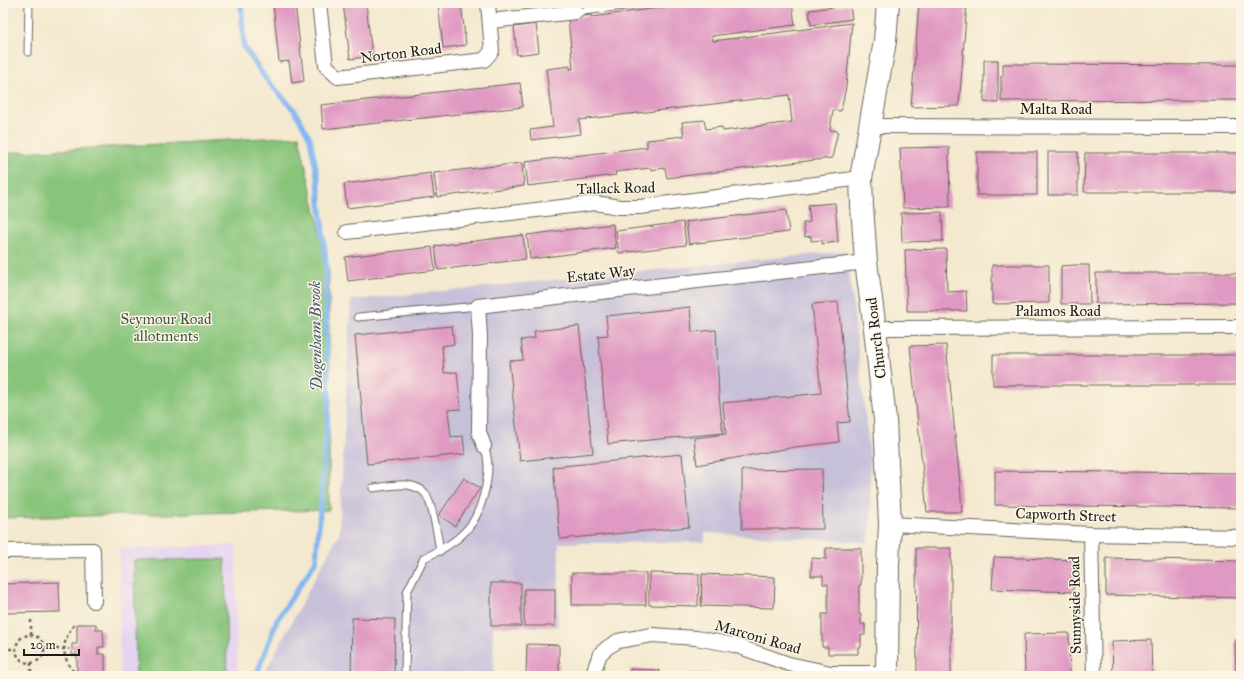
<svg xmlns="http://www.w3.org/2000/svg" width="1244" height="679" viewBox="0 0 1244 679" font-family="'IM FELL Great Primer',serif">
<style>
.built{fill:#e5d3f1}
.industrial{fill:#c7c0d9}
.green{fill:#88c47a;stroke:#52704b}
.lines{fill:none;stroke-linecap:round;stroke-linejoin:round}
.stream{stroke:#82b7f0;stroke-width:5.5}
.building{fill:#e099c2}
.service-casing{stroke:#68645b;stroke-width:9}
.minor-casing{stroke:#68645b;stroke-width:16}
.primary-casing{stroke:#68645b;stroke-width:24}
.path{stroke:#68645b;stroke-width:2.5;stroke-dasharray:3 3;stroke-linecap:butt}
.service{stroke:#fff;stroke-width:7}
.minor{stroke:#fff;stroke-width:14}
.primary{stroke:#fff;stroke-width:22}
.labels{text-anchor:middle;stroke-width:3;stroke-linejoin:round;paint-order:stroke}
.street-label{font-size:15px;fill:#1c1c1c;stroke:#fcf5e5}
.park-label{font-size:15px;fill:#42573d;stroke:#fcf5e5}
.water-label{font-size:16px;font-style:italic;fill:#455a71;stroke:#fcf5e5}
</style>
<rect width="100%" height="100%" fill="#fcf5e5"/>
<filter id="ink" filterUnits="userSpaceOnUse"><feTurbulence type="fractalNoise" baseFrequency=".025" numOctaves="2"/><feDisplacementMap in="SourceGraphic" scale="8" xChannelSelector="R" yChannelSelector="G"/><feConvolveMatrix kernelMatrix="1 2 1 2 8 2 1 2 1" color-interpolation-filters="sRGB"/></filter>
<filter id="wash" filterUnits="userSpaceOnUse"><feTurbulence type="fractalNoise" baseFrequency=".012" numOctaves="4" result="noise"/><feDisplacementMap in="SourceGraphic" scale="16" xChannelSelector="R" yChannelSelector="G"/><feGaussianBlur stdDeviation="0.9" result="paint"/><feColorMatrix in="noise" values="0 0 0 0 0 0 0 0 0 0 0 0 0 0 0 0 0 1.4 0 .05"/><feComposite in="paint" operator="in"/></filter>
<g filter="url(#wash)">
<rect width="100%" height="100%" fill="#f4e9cf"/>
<polygon class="built" points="236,545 237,676 120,676 119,549"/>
<polygon class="industrial" points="847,251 870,458 871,523 868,542 705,533 705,542 559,543 558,627 493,627 494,676 263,676 339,533 351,300"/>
<g class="green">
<polygon points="299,136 329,271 329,510 3,518 3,153"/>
<polygon points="225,559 227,676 136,676 134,560"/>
</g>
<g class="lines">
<polyline class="stream" points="241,3 244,47 266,79 295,111 310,138 318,179 326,266 326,323 329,400 316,561 277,620 256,676"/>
</g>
<g id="blocks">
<g class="building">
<polygon points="273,3 295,3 304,81 292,83 289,61 279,62"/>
<polygon points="343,3 366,3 372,56 350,59"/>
<polygon points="438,3 461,3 466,45 443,48"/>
<polygon points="512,3 539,3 539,4 512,7"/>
<polygon points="576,3 619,3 577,9"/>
<polygon points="688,3 792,3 795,25 712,36 713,41 852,23 846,87 841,111 833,110 830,130 838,131 832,158 667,178 665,168 651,170 651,168 615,172 616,175 528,186 525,162 647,147 647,140 684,136 682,122 704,120 706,129 722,127 723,131 792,122 789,95 579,120 581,134 531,140 530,130 553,127 546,69 570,66 570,69 573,69 568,18 591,15 591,17 688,4"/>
<polygon points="919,3 967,3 959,106 911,107"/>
<polygon points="850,5 852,19 811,25 809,10"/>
<polygon points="536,24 539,52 517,55 514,27"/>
<polygon points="984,60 998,60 998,103 984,102"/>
<polygon points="1003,64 1241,65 1241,100 1001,101 1001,76 1003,76"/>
<polygon points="520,83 523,107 323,129 321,105"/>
<polygon points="949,147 950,207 903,208 900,148"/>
<rect x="977" y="152" width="60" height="43"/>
<rect x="1048" y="152" width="30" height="43"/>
<polygon points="1085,153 1241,153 1241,192 1084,192"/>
<polygon points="522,163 524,186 437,197 434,173"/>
<polygon points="431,173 434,197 347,208 344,184"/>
<polygon points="835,203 838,242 822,244 822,240 811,241 811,236 805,237 803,223 810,222 808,205"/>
<polygon points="786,210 789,232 689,244 686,222"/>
<polygon points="942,212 943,241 902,242 901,213"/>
<polygon points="683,222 686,245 619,253 616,231"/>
<polygon points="613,224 616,248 530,259 527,235"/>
<polygon points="523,235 526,259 438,270 435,246"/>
<polygon points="432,247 435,270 348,281 345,257"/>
<polygon points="946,249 947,292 966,291 967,311 907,311 905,250"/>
<polygon points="992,265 1049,265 1049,303 992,304"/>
<polygon points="1075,265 1089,265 1090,304 1061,304 1061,266"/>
<polygon points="1096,273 1241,273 1241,303 1096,304"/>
<polygon points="838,302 850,422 837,423 839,442 795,447 697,465 694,438 726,434 723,403 821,393 812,304"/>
<polygon points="690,307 692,332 716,330 719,396 723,433 608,444 598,336 608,335 606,316"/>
<polygon points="452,326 454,344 442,346 444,373 457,372 461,409 448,410 451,437 463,436 465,454 367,464 355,335"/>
<polygon points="579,326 593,453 520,461 509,361 523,360 521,340 535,338 534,331"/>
<polygon points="946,345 960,483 962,512 927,512 910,346"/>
<rect x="993" y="355" width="248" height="30"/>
<polygon points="682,454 689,527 560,539 553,467"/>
<polygon points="822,469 823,529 742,529 742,470"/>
<polygon points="995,471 1241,473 1241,508 995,505"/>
<polygon points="464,478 480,488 455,526 439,515"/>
<polygon points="826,548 861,548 861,585 859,585 859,614 861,614 861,624 865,624 865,635 861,635 861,647 858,647 858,654 828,654 828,647 822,647 822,614 828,614 828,584 823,584 823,576 811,576 812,558 826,559"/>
<polygon points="916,548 951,548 951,676 917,676"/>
<polygon points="994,557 1074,560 1073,592 992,589"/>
<polygon points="1106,558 1241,561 1241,598 1106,595"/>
<rect x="572" y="573" width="74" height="32"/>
<polygon points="649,573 699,574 698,606 649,605"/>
<polygon points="702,574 775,577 774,608 701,606"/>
<polygon points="59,582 60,612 4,613 4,584"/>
<rect x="491" y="583" width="30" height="43"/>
<rect x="524" y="589" width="31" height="37"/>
<polygon points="352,618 395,619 394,676 351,676"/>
<polygon points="77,624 96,624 96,630 103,630 104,647 98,647 98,654 105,654 105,674 99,674 99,676 77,676 77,655 72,655 72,644 77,644"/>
<polygon points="1069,633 1070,676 1025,676 1024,634"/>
<polygon points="1151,640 1152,676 1113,676 1112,641"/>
<polygon points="1235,640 1241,640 1241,676 1236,676"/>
<polygon points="527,644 559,645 559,676 526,676"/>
<polygon points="630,669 659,670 659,676 630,676"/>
<polygon points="690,673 716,674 716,676 690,676"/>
</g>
</g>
</g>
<g filter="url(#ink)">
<use href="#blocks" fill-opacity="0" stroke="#68645b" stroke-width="1"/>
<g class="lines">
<g class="service-casing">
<g id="service">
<polyline points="576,12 646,3"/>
<polyline points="28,52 29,3"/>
<polyline points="358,317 478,306"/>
<path d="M 373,488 C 384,487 397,484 408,485 C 413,486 419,488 423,491 C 432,498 438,538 440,551"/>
<path d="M 405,670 L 407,592 L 424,558 C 440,551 458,541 469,527 C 481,513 491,476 487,457 C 487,454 485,450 484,446"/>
</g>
</g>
<g class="minor-casing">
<g id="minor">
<polyline points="319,3 326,66 338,77 484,60 492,51 488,3"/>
<polyline points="490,21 576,12"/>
<polyline points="870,126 1241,127"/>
<polyline points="347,232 596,203 619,207 640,207 861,178"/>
<polyline points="875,329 890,328 1241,327"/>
<polyline points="484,446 479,432 480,335 478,306 866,262"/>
<polyline points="890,524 1091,534 1241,537"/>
<polyline points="1091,534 1094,676"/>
<polyline points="3,551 93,550 94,601"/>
<polyline points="594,676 595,668 600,654 608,647 618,641 652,635 696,638 734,645 789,664 831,673 887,673"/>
</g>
</g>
<g class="primary-casing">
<polyline id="primary" points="887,676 888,564 890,524 885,420 875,329 866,262 862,206 861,178 885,41 888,3"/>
</g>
<g class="path">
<polyline points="799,4 809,3"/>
<polyline points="31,620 31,635"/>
<path d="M 74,625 C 61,642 61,656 74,672"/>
<circle cx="30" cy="649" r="14"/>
<polyline points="3,649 17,649"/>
<polyline points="44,649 69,649"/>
<polyline points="31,663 31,676"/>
</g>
<use href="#service" class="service"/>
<use href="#minor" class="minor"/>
<use href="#primary" class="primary"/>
</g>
</g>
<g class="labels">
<g class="street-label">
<text transform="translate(401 53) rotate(-7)" y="5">Norton Road</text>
<text x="1056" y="114">Malta Road</text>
<text transform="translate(616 188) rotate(-1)" y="5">Tallack Road</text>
<text transform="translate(601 274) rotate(-6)" y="5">Estate Way</text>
<text x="1058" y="316">Palamos Road</text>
<text transform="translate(876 338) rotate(-97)" y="5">Church Road</text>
<text transform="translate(1066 515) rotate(2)" y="5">Capworth Street</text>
<text transform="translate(1075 605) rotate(-91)" y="5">Sunnyside Road</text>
<text transform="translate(758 637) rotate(16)" y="5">Marconi Road</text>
</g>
<g class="park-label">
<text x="166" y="324">Seymour Road<tspan x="166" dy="17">allotments</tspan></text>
</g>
<g class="water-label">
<text transform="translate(315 336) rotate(-91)" y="6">Dagenham Brook</text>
</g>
</g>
<rect width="1244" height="679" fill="none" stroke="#fcf5e5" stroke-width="16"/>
<path d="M24 649v6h55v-6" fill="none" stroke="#1c1c1c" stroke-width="2"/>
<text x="30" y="649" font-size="12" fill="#1c1c1c" stroke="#fcf5e5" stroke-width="3" paint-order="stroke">20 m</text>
</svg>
